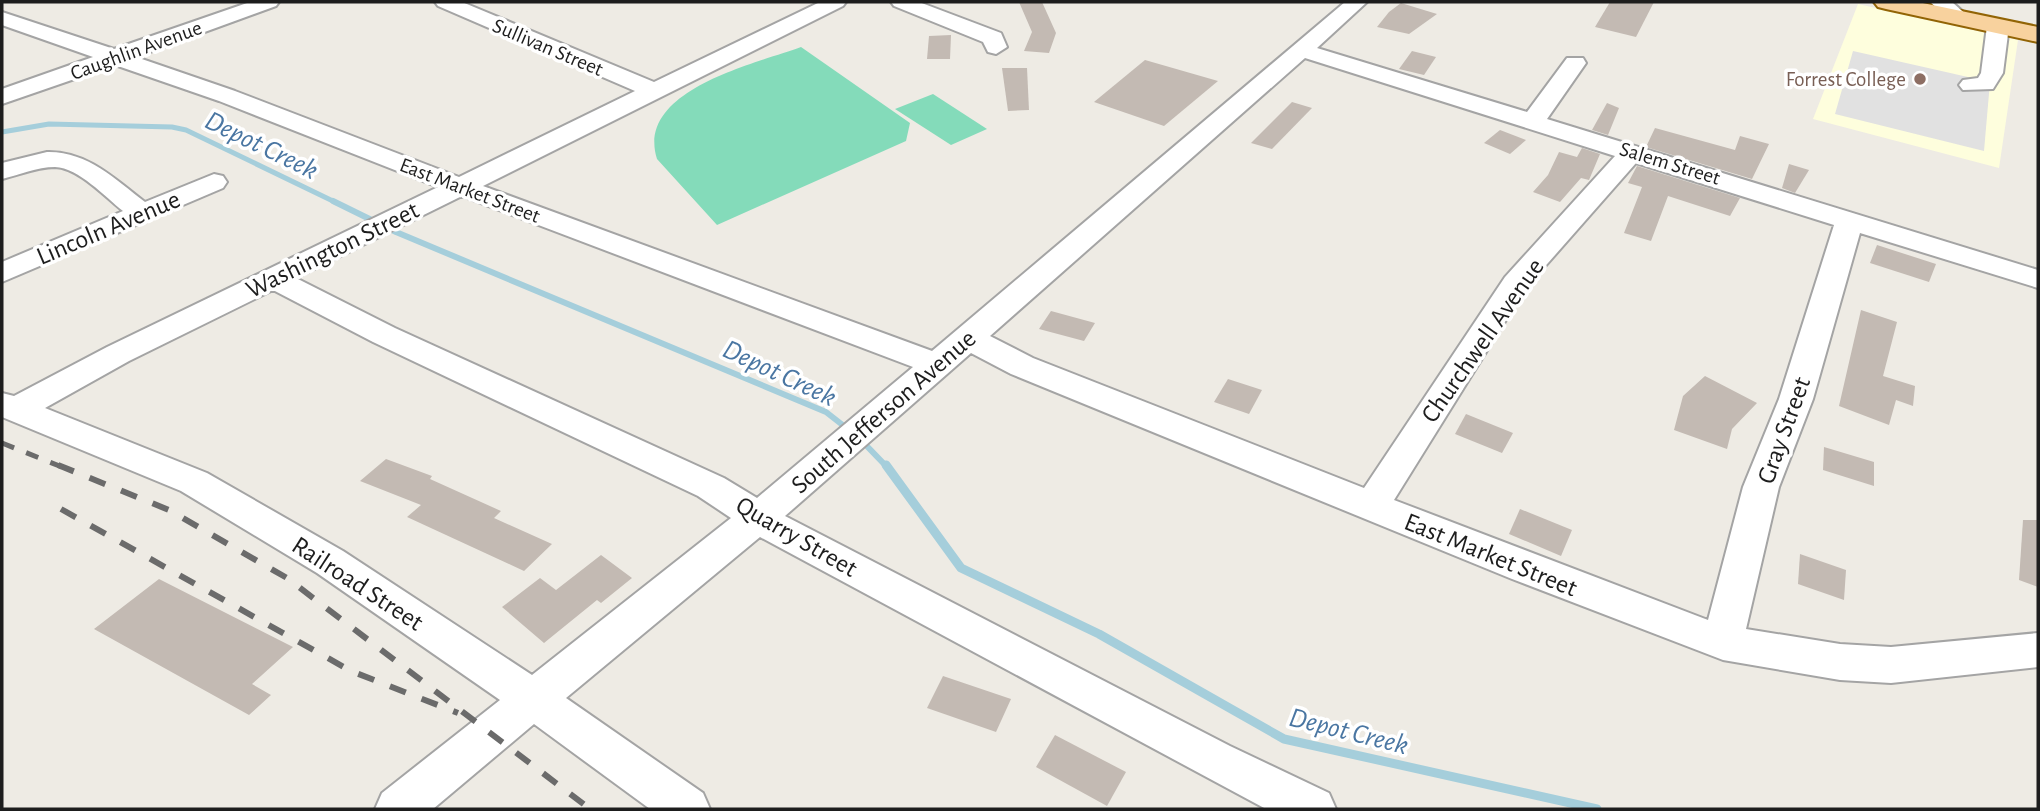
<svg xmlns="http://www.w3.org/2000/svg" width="2040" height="811" viewBox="0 0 2040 811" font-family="'Alegreya Sans',sans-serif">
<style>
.education{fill:#fefedd}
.pitch{fill:#84dbba}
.parking{fill:#e1e1e1}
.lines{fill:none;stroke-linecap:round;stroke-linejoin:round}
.stream-far2{stroke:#a5cedb;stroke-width:5}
.stream-far1{stroke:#a5cedb;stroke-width:6}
.stream{stroke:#a5cedb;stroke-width:9}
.building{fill:#c3bab3}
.minor-casing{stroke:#a4a4a4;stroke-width:4}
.major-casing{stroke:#926405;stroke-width:4}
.minor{fill:#fff;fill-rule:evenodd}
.major{fill:#f8d29e;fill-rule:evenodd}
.rail-far1{stroke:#6b6b6b;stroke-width:5;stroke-dasharray:13 13;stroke-linecap:butt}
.rail{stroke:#6b6b6b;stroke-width:6;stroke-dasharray:17 17;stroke-linecap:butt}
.education-dot{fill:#8d6e63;stroke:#fff;stroke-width:2.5}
.labels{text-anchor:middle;stroke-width:7;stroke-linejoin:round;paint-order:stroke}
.far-street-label{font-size:21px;fill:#1d1d1d;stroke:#fff}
.far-education-label{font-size:21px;fill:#785e54;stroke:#fff;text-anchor:end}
.street-label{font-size:26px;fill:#1d1d1d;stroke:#fff}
.water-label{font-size:28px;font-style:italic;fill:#4a76a2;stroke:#fff}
</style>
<rect width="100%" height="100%" fill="#eeebe4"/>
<polygon class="education" points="1858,4 2018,40 1999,168 1813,119"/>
<g class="pitch">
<path d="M 801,47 L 910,123 L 906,141 L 717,225 L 657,159 C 635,90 755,64 801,47 Z"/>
<polygon points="933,94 987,129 951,145 895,109"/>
</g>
<polygon class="parking" points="1853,51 1990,82 1984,151 1835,114"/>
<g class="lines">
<polyline class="stream-far2" points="2,132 49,124 172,127 186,130 337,203"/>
<g class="stream-far1">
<polyline points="333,201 396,232 826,412 849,430"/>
<polyline points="861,440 887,467"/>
</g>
<polyline class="stream" points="886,465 961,568 1099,634 1284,739 1597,809"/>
</g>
<g class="building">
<polygon points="1019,2 1042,2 1056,33 1049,53 1024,51 1032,32"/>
<polygon points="1610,2 1654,2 1636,37 1595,27"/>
<polygon points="1401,3 1437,14 1409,34 1377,27 1389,12"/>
<polygon points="951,35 950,59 927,59 929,36"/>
<polygon points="1412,51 1436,57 1424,75 1399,69"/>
<polygon points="1145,60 1218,81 1164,126 1094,102"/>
<polygon points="1002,68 1027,68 1029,110 1008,111"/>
<polygon points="1292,102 1312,108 1272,149 1251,143"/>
<polygon points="1607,103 1619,108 1608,135 1592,130"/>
<polygon points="1655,128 1735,150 1740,136 1769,144 1752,179 1646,147"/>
<polygon points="1500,130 1526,140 1510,154 1484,143"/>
<polygon points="1582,148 1600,154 1589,180 1581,178 1560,202 1533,192 1548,175 1559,152 1577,157"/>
<polygon points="1789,164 1809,170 1795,193 1782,188"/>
<polygon points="1637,166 1740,198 1730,216 1668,196 1651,241 1624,233 1642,187 1628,183"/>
<polygon points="1877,245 1936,264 1929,282 1870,263"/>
<polygon points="1861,310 1897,322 1883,376 1915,386 1913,406 1896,400 1889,425 1839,406"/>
<polygon points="1051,311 1095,323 1084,341 1039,329"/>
<polygon points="1705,376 1757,403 1732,429 1727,449 1674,430 1683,396"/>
<polygon points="1228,379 1262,390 1249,414 1214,402"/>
<polygon points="1466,414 1513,433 1502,453 1455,434"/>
<polygon points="1824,447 1874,462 1874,486 1823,470"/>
<polygon points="386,459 432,476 430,479 501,511 494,518 552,544 524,571 407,517 421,505 360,481"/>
<polygon points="1520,509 1572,530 1561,556 1509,534"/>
<polygon points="2023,520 2038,520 2038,587 2019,580"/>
<polygon points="1800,554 1846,570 1844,600 1798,584"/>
<polygon points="601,555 632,578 601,603 597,600 544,643 502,607 540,578 556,590"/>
<polygon points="159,579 293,647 252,684 271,695 249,715 94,629"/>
<polygon points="943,676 1011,699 996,732 927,708"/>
<polygon points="1055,735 1126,772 1107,806 1036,767"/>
</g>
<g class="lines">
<g class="minor-casing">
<g id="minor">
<path d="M 250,2 L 279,2 L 276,6 L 136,57 L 235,91 L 459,177 L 635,91 L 438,6 L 435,2 L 462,2 L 654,82 L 820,2 L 846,2 L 843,6 L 483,186 L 932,351 L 1345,2 L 1367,2 L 1317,48 L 1527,112 L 1567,58 L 1583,58 L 1586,63 L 1547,119 L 2038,270 L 2038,288 L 1860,233 L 1813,399 L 1779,487 L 1746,629 L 1840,644 L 1891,647 L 2038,633 L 2038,667 L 1891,683 L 1840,680 L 1723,660 L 1512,579 L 1011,374 L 971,353 L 785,516 L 1230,746 L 1329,793 L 1336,809 L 1266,809 L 760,537 L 566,698 L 703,793 L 710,809 L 650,809 L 534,724 L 433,809 L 375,809 L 382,793 L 500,700 L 317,573 L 181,491 L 2,417 L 2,393 L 14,396 L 107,347 L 438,187 L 219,101 L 115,65 L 2,104 L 2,89 L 93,57 L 2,25 L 2,12 L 114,49 ZM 1305,58 L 1615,156 L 1505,277 L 1364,488 L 1033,358 L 990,336 ZM 1636,163 L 1834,225 L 1779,399 L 1743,487 L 1708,620 L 1394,500 L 1526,288 ZM 462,196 L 913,367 L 757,498 L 724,478 L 395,328 L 296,278 ZM 273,290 L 373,342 L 698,496 L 731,518 L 532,675 L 343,551 L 207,473 L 45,408 L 129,361 Z"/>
<polygon points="891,2 919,2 1001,33 1007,47 996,54 988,52 983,42 894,6"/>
<polygon points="1930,2 1952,2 1970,18 1959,24 1952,22"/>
<polygon points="1998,20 2009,26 2003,73 1993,89 1963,90 1959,85 1963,80 1978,78 1981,73 1987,26"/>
<path d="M 47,152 C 87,151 115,179 145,202 L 214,174 L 223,176 L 227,182 L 223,188 L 2,282 L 2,262 L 123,211 C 105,197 79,168 55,167 C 37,167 19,175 2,179 L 2,163 Z"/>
</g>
</g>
<g class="major-casing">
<polygon id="major" points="1874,2 1918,2 2038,27 2038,42 1886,9 1878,7"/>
</g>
<use href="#minor" class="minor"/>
<use href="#major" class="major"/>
<polyline class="rail-far1" points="2,443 62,467"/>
<g class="rail">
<polyline points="58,465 169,510 287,578 590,809"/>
<polyline points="61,509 351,671 458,713"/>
</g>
</g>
<circle class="education-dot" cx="1920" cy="79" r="7"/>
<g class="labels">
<g class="far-street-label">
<text transform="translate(548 47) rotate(23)" y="7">Sullivan Street</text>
<text transform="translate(136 50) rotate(-20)" y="7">Caughlin Avenue</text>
<text transform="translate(1670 163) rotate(17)" y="7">Salem Street</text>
<text transform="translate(470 190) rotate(21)" y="7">East Market Street</text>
</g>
<g class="far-education-label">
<text x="1906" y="86">Forrest College</text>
</g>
<g class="street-label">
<text transform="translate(108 227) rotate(-23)" y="9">Lincoln Avenue</text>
<text transform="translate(332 249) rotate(-26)" y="9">Washington Street</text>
<text transform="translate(1482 340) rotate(-55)" y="9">Churchwell Avenue</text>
<text transform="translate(883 411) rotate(-41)" y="9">South Jefferson Avenue</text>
<text transform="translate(1783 430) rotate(-70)" y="9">Gray Street</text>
<text transform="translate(797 536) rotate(30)" y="9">Quarry Street</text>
<text transform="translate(1491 554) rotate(22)" y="9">East Market Street</text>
<text transform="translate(358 583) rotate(33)" y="9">Railroad Street</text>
</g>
<g class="water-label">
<text transform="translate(262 144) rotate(26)" y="10">Depot Creek</text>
<text transform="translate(780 372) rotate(25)" y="10">Depot Creek</text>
<text transform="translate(1349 730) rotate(14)" y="10">Depot Creek</text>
</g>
</g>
<rect width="2040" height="811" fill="none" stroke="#1d1d1d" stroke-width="7"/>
</svg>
